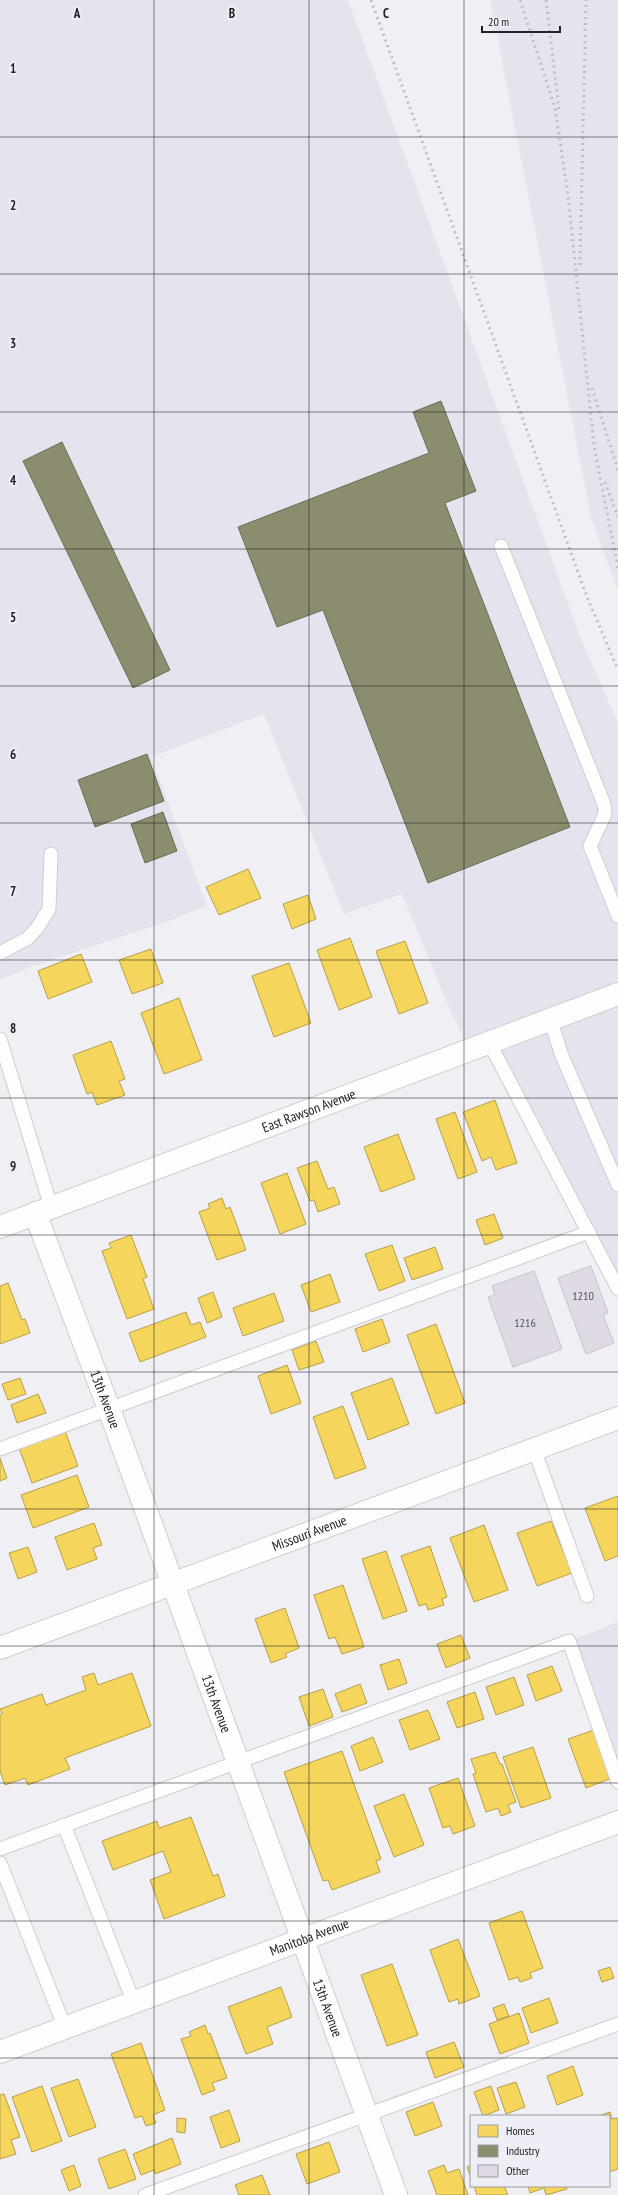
<svg xmlns="http://www.w3.org/2000/svg" width="618" height="2195" viewBox="0 0 618 2195" font-family="'PT Sans Narrow',sans-serif">
<style>
.built{fill:#e4e4ee}
.homes{fill:#f6d55c;stroke:#b69f4b}
.industry{fill:#8c8c6e;stroke:#6c6c58}
.building{fill:#dfdae6;stroke:#c5c5c7}
.lines{fill:none;stroke-linecap:round;stroke-linejoin:round}
.lane-casing{stroke:#cdcdd0;stroke-width:15}
.street-casing{stroke:#cdcdd0;stroke-width:24}
.secondary-casing{stroke:#cdcdd0;stroke-width:24}
.lane{stroke:#fdfdfd;stroke-width:13}
.street{stroke:#fdfdfd;stroke-width:22}
.secondary{stroke:#fdfdfd;stroke-width:22}
.rail{stroke:#bfbfc0;stroke-width:3;stroke-dasharray:2 4;stroke-linecap:butt}
.grid{fill:none;stroke:#222224;stroke-width:1;stroke-opacity:0.55}
.labels{text-anchor:middle;stroke-width:4;stroke-linejoin:round;paint-order:stroke}
.number-label{font-size:12px;fill:#535256}
.street-label{font-size:14px;fill:#222224;stroke:#eeeff6}
.grid-label{font-size:13px;text-anchor:middle;font-weight:bold;fill:#222224;stroke:#eeeff6;stroke-width:4;stroke-linejoin:round;paint-order:stroke}
</style>
<rect width="100%" height="100%" fill="#f0f0f4"/>
<g class="built">
<polygon points="0,0 348,0 581,639 618,723 618,1289 489,1042 470,1050 453,1017 402,894 344,914 264,714 151,757 207,906 169,921 28,968 0,980"/>
<polygon points="490,0 618,0 618,591 591,517"/>
<polygon points="618,1622 618,1782 569,1641"/>
</g>
<g class="homes">
<polygon points="248,869 261,898 219,915 206,887"/>
<polygon points="308,895 316,919 292,929 283,904"/>
<polygon points="350,938 372,997 339,1010 317,950"/>
<polygon points="405,941 428,1003 399,1014 376,951"/>
<polygon points="151,949 163,983 132,994 119,960"/>
<polygon points="81,954 92,982 48,999 38,971"/>
<polygon points="289,963 311,1023 274,1037 252,976"/>
<polygon points="179,998 202,1060 164,1074 141,1013"/>
<polygon points="111,1041 125,1079 119,1081 125,1095 97,1105 92,1092 87,1094 73,1055"/>
<polygon points="495,1100 517,1163 496,1170 491,1157 482,1161 463,1112"/>
<polygon points="455,1112 477,1172 458,1179 436,1119"/>
<polygon points="398,1134 415,1179 381,1192 364,1147"/>
<polygon points="317,1161 328,1189 334,1187 340,1204 318,1212 314,1200 310,1201 297,1168"/>
<polygon points="287,1173 306,1224 280,1234 261,1183"/>
<polygon points="222,1198 226,1209 230,1207 246,1250 217,1260 199,1212 210,1208 208,1204"/>
<polygon points="494,1214 503,1238 485,1245 476,1220"/>
<polygon points="131,1235 147,1277 143,1279 154,1309 127,1319 102,1251 111,1248 109,1243"/>
<polygon points="392,1245 405,1281 379,1291 365,1254"/>
<polygon points="435,1247 443,1269 412,1280 404,1258"/>
<polygon points="330,1274 340,1302 311,1312 301,1285"/>
<polygon points="8,1283 22,1320 25,1319 30,1333 0,1344 0,1286"/>
<polygon points="213,1292 222,1317 207,1323 198,1298"/>
<polygon points="274,1293 284,1321 243,1336 233,1308"/>
<polygon points="186,1312 191,1325 200,1322 206,1337 140,1362 129,1333"/>
<polygon points="382,1319 390,1342 363,1352 355,1329"/>
<polygon points="436,1324 465,1403 436,1414 407,1335"/>
<polygon points="316,1341 324,1362 299,1370 292,1350"/>
<polygon points="287,1365 301,1403 271,1414 258,1376"/>
<polygon points="20,1378 26,1394 8,1400 2,1384"/>
<polygon points="392,1378 409,1424 368,1440 351,1393"/>
<polygon points="38,1394 46,1413 17,1423 11,1405"/>
<polygon points="343,1406 366,1468 335,1479 313,1417"/>
<polygon points="65,1431 78,1466 32,1483 19,1448"/>
<polygon points="0,1458 7,1478 0,1481"/>
<polygon points="77,1475 89,1507 33,1528 21,1495"/>
<polygon points="618,1496 618,1556 605,1561 585,1508"/>
<polygon points="551,1521 572,1573 537,1586 517,1533"/>
<polygon points="94,1523 102,1545 93,1548 97,1559 67,1570 55,1537"/>
<polygon points="484,1525 508,1590 474,1602 450,1538"/>
<polygon points="430,1546 447,1597 442,1599 444,1605 428,1610 426,1604 419,1606 401,1556"/>
<polygon points="28,1547 37,1572 18,1579 9,1553"/>
<polygon points="386,1551 407,1611 383,1619 362,1559"/>
<polygon points="343,1585 364,1647 342,1654 335,1637 329,1639 314,1595"/>
<polygon points="285,1608 299,1648 285,1654 287,1657 271,1663 255,1619"/>
<polygon points="461,1635 470,1658 446,1668 437,1644"/>
<polygon points="399,1659 407,1683 388,1690 380,1665"/>
<polygon points="552,1666 562,1691 536,1701 527,1675"/>
<polygon points="94,1673 98,1685 132,1673 151,1726 65,1758 70,1769 28,1785 25,1778 5,1785 0,1771 0,1715 2,1714 0,1709 42,1694 46,1705 86,1690 82,1677"/>
<polygon points="514,1677 524,1705 496,1715 486,1687"/>
<polygon points="360,1684 367,1703 342,1712 335,1694"/>
<polygon points="323,1689 333,1717 309,1726 299,1697"/>
<polygon points="475,1692 484,1719 457,1728 447,1702"/>
<polygon points="428,1710 440,1739 410,1750 399,1720"/>
<polygon points="594,1730 612,1778 586,1788 568,1739"/>
<polygon points="373,1737 383,1762 360,1771 351,1746"/>
<polygon points="533,1747 551,1798 521,1808 503,1757"/>
<polygon points="342,1751 381,1859 376,1861 380,1872 332,1890 328,1880 323,1881 284,1772"/>
<polygon points="495,1752 500,1764 502,1764 516,1802 508,1805 511,1812 501,1816 498,1808 486,1812 473,1774 476,1773 471,1759"/>
<polygon points="458,1778 475,1826 453,1834 450,1826 443,1828 429,1788"/>
<polygon points="404,1794 424,1845 394,1857 374,1806"/>
<polygon points="191,1817 213,1876 218,1874 225,1896 164,1919 150,1880 171,1872 163,1851 113,1870 102,1841 157,1821 159,1828"/>
<polygon points="522,1911 543,1968 530,1973 532,1978 520,1982 518,1977 509,1980 489,1923"/>
<polygon points="458,1939 480,1996 459,2004 458,1999 449,2002 430,1950"/>
<polygon points="392,1964 418,2035 387,2046 361,1975"/>
<polygon points="610,1967 614,1978 602,1982 598,1971"/>
<polygon points="281,1987 292,2017 267,2027 273,2044 246,2054 228,2007"/>
<polygon points="549,1998 558,2023 531,2033 522,2008"/>
<polygon points="504,2004 509,2016 497,2020 493,2008"/>
<polygon points="519,2013 529,2043 500,2054 489,2024"/>
<polygon points="205,2025 208,2034 210,2033 227,2078 212,2083 215,2090 202,2095 181,2039 191,2036 189,2032"/>
<polygon points="454,2042 464,2067 435,2078 426,2052"/>
<polygon points="141,2043 165,2110 153,2115 156,2123 146,2126 142,2116 135,2118 111,2054"/>
<polygon points="573,2066 583,2095 557,2105 547,2076"/>
<polygon points="78,2079 96,2127 69,2137 51,2088"/>
<polygon points="516,2082 525,2107 506,2114 497,2088"/>
<polygon points="42,2086 62,2141 32,2152 12,2097"/>
<polygon points="491,2086 499,2110 483,2116 474,2092"/>
<polygon points="4,2094 20,2137 11,2140 16,2154 0,2159 0,2095"/>
<polygon points="433,2102 442,2126 415,2136 406,2112"/>
<polygon points="229,2110 240,2141 221,2148 210,2117"/>
<polygon points="610,2112 612,2119 617,2118 618,2120 618,2169 609,2172 609,2116 599,2116"/>
<polygon points="177,2118 186,2119 185,2133 177,2132"/>
<polygon points="172,2138 181,2164 155,2174 154,2170 141,2175 133,2154"/>
<polygon points="329,2142 340,2172 307,2184 296,2154"/>
<polygon points="125,2149 136,2179 109,2189 98,2159"/>
<polygon points="74,2165 81,2186 69,2191 61,2170"/>
<polygon points="444,2165 447,2173 459,2169 468,2195 437,2195 428,2171"/>
<polygon points="471,2165 471,2178 467,2167"/>
<polygon points="262,2175 270,2195 239,2195 235,2185"/>
<polygon points="474,2186 504,2186 508,2195 477,2195"/>
<polygon points="528,2186 566,2186 567,2189 546,2195 544,2188 530,2193"/>
</g>
<g class="industry">
<polygon points="441,401 476,491 445,503 570,827 428,883 323,610 277,627 238,527 429,453 413,412"/>
<polygon points="62,442 170,670 133,688 23,461"/>
<polygon points="147,754 164,801 95,827 78,780"/>
<polygon points="163,812 177,851 145,863 131,824"/>
</g>
<g class="building">
<polygon points="591,1266 608,1313 603,1315 614,1343 586,1354 558,1278"/>
<polygon points="534,1271 562,1349 513,1367 488,1297 495,1295 492,1286"/>
</g>
<g class="lines">
<g class="lane-casing">
<g id="lane">
<polyline points="501,546 604,804 605,814 590,846 618,916"/>
<polyline points="0,953 28,938 38,927 49,909 51,854"/>
<polyline points="550,1019 562,1056 618,1185"/>
<polyline points="0,1039 51,1207"/>
<polyline points="489,1042 618,1289"/>
<polyline points="0,1449 589,1232"/>
<polyline points="534,1449 587,1596"/>
<polyline points="64,1825 134,2003"/>
<polyline points="0,1849 569,1641 618,1782"/>
<polyline points="0,1863 65,2028"/>
<polyline points="145,2195 618,2024"/>
</g>
</g>
<g class="street-casing">
<g id="street">
<path id="s1" d="M 35,1213 L 109,1409 L 396,2195"/>
<path id="s2" d="M 0,1648 L 618,1418"/>
<path id="s3" d="M 0,2052 L 618,1822"/>
</g>
</g>
<g class="secondary-casing">
<g id="secondary">
<path id="s4" d="M 0,1227 L 618,994"/>
</g>
</g>
<use href="#lane" class="lane"/>
<use href="#street" class="street"/>
<use href="#secondary" class="secondary"/>
<g class="rail">
<polyline points="371,0 587,597 618,670"/>
<polyline points="520,0 555,108 568,195 594,446 618,568"/>
<polyline points="546,0 559,109"/>
<polyline points="580,265 586,0"/>
<polyline points="592,388 618,470"/>
<polyline points="605,482 618,517"/>
</g>
</g>
<path class="grid" d="M 154,0 L 154,2195M 309,0 L 309,2195M 464,0 L 464,2195M 0,137 L 618,137M 0,274 L 618,274M 0,412 L 618,412M 0,549 L 618,549M 0,686 L 618,686M 0,823 L 618,823M 0,960 L 618,960M 0,1098 L 618,1098M 0,1235 L 618,1235M 0,1372 L 618,1372M 0,1509 L 618,1509M 0,1646 L 618,1646M 0,1783 L 618,1783M 0,1921 L 618,1921M 0,2058 L 618,2058"/>
<g class="labels">
<g class="number-label">
<text x="583" y="1300">1210</text>
<text x="525" y="1327">1216</text>
</g>
<g class="street-label">
<text dy="5" stroke="none"><textPath href="#s4" startOffset="330">East Rawson Avenue</textPath></text>
<text dy="5" stroke="none"><textPath href="#s1" startOffset="199">13th Avenue</textPath></text>
<text dy="5" stroke="none"><textPath href="#s2" startOffset="330">Missouri Avenue</textPath></text>
<text dy="5" stroke="none"><textPath href="#s1" startOffset="523">13th Avenue</textPath></text>
<text dy="5" stroke="none"><textPath href="#s3" startOffset="330">Manitoba Avenue</textPath></text>
<text dy="5" stroke="none"><textPath href="#s1" startOffset="847">13th Avenue</textPath></text>
</g>
</g>
<g class="grid-label">
<text x="77" y="18">A</text>
<text x="232" y="18">B</text>
<text x="386" y="18">C</text>
<text x="13" y="73">1</text>
<text x="13" y="210">2</text>
<text x="13" y="348">3</text>
<text x="13" y="485">4</text>
<text x="13" y="622">5</text>
<text x="13" y="759">6</text>
<text x="13" y="896">7</text>
<text x="13" y="1033">8</text>
<text x="13" y="1171">9</text>
</g>
<rect x="470" y="2115" width="140" height="72" fill="#eeeff6" stroke="#9c9da2"/>
<rect x="478" y="2125" width="20" height="12" fill="#f6d55c" stroke="#9c9da2"/>
<text x="506" y="2135" font-size="12" fill="#222224">Homes</text>
<rect x="478" y="2145" width="20" height="12" fill="#8c8c6e" stroke="#9c9da2"/>
<text x="506" y="2155" font-size="12" fill="#222224">Industry</text>
<rect x="478" y="2165" width="20" height="12" fill="#dfdae6" stroke="#9c9da2"/>
<text x="506" y="2175" font-size="12" fill="#222224">Other</text>
<path d="M482 26v6h78v-6" fill="none" stroke="#222224" stroke-width="2"/>
<text x="488" y="26" font-size="12" fill="#222224" stroke="#eeeff6" stroke-width="3" paint-order="stroke">20 m</text>
</svg>
